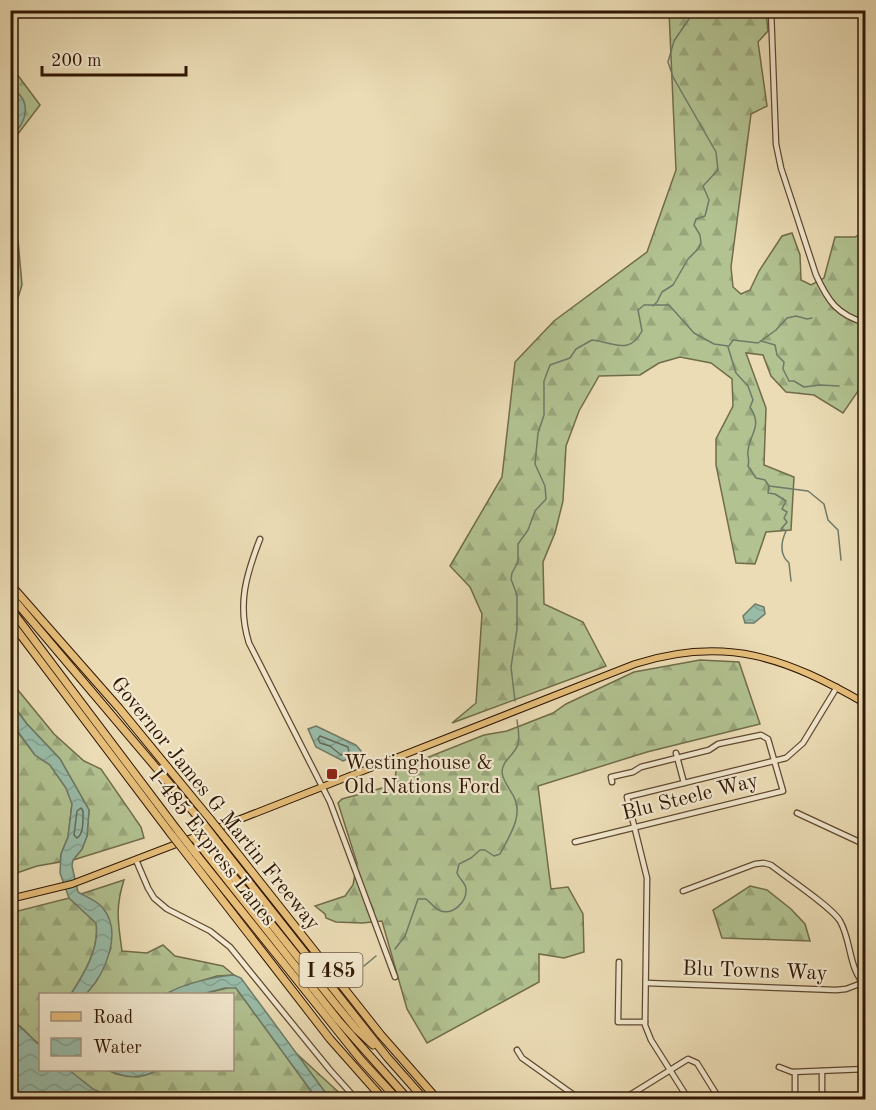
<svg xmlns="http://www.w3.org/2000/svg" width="876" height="1110" viewBox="0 0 876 1110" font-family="'Old Standard TT',serif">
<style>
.forest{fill:url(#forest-firs);stroke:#716c4a;stroke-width:1.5}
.water{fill:url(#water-waves);stroke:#6f7a67;stroke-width:1.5}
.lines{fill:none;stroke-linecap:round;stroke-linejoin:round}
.shore{stroke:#646a56;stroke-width:1.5}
.stream{stroke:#6f7a67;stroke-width:1.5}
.minor-casing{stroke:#5f4830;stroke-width:7}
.major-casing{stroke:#301704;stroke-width:8}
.highway-casing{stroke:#301704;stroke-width:9}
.minor{stroke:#f2e8cf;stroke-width:4.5}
.major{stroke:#e6be7a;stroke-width:6}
.highway{stroke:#e6be7a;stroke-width:7}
.highway-bridge-casing{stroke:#301704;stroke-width:9;stroke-linecap:butt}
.highway-bridge{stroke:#e6be7a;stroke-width:7}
.poi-dot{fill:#8f2418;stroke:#f2e8cf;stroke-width:2}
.labels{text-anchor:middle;stroke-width:4.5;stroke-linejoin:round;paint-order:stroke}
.shield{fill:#f2e8cf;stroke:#6a5641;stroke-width:1.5}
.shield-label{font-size:20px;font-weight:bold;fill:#301704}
.poi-label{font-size:21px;fill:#301704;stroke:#f2e8cf;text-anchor:start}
.street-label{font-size:21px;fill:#301704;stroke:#f2e8cf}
</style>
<defs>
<pattern id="forest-firs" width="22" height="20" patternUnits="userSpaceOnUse" patternTransform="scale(1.5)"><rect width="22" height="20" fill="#b2c291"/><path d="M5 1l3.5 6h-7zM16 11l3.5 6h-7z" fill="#99a67b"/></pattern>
<pattern id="water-waves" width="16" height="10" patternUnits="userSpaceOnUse" patternTransform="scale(1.5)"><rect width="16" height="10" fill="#99bca9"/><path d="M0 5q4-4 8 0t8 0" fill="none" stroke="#84a190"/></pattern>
</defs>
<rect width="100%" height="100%" fill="#ebdcb5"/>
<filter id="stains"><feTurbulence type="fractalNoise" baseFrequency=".00333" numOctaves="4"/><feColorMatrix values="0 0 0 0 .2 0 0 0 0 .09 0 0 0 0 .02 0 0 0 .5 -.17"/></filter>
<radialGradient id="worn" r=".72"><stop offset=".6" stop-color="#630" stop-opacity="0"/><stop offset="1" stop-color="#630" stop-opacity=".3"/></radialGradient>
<g class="forest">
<polygon points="669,11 766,11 768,31 758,42 767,106 751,114 731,267 733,287 741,294 750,290 759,271 782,236 792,233 800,255 801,280 811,285 824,278 835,237 855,237 866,232 865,338 860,340 865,388 858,391 843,413 814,395 786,392 771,376 763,355 746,353 766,408 764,465 794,477 791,530 766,532 755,564 736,563 716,465 716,439 733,406 732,379 711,363 680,357 659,363 640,375 599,376 579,411 566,446 563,501 555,533 543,562 544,604 583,622 606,666 452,723 476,703 482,614 470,587 450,566 502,477 515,362 554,321 647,252 676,170"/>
<polygon points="11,66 40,105 11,143"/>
<polygon points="11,232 18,240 22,285 11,320"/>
<polygon points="700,660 739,662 760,724 647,752 538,786 551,889 568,887 583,914 584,952 564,958 539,954 539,982 427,1043 407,1009 382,921 362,923 336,922 326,918 325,914 315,906 345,896 353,885 357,863 338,803 342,799 386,787 395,781 396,770 484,735 507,731 553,713 566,704 634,672"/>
<polygon points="10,674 18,690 54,734 84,761 101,769 141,827 144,838 73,860 82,849 87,836 89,810 60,759 27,724 11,702"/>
<polygon points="10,722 35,755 50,765 66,788 72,804 68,837 61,854 60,862 37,866 11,875"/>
<path d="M 124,880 C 115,908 118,922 122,951 L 147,953 L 163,945 L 175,956 L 223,966 L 234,975 L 217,976 L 188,985 L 166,994 L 86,994 L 97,980 L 111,948 L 81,894 Z"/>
<polygon points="750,886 767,890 791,909 805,924 810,941 722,938 713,910"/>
<path d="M 69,898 L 96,923 C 100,948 84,974 71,994 L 40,994 L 40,1045 C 29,1037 24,1027 11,1020 L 10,913 Z"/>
<path d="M 232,987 L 236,988 L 317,1099 L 150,1100 L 142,1098 C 118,1107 84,1088 69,1070 L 108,1070 L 116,1074 L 138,1077 L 157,1070 L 232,1070 L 232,994 L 202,994 Z"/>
<polygon points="297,1054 346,1099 330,1099"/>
</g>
<g class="water">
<path d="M 11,88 C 32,100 28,122 11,136 L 11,120 L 13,114 L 11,104 Z"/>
<path d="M 11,237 C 22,257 19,283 11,303 Z"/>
<polygon points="755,604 764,607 765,614 754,623 745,623 743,616"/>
<path d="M 10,702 L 27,724 L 60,759 L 89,810 L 87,836 L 82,849 L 73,860 L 72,866 L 78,892 C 86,897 96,900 102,907 C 124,932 105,974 86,994 L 71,994 C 84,974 100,948 96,923 L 69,898 L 60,873 L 61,854 L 68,837 L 72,804 L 66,788 L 50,765 L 35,755 L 11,722 Z"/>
<polygon points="316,726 356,745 361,751 360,754 343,761 316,747 308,729"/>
<path d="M 234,975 L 241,978 L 330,1099 L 317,1099 L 236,988 L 225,988 L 202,994 L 166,994 C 183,984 215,976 234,975 Z"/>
<path d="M 10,1021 C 24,1027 29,1037 40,1045 L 40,1070 L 69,1070 L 93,1089 L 117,1099 L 11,1099 Z"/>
<path d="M 108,1070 L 157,1070 C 141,1080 124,1078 108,1070 Z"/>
</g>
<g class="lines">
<g class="shore">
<polygon points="320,736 348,747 349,752 341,755 330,746 320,743 318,739"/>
<path d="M 81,808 L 83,811 C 83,819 84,834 77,838 L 74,835 L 77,811 Z"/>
</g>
<g class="stream">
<polyline points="653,306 657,302 662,292 673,285 688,259 698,249 701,243 700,235 694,225 696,219 705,216 709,200 703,186 718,170 716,152 673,77 668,62 674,41 695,10"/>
<polyline points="761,341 775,345 777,355 784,362 783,369 789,381 794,381 804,387 820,385 839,386"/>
<polyline points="729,346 733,340 758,343 776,330 787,318 796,316 807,319 812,318"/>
<path d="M 728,347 L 736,373 L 748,386 L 753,400 L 750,407 C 763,427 750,432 748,451 C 747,457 750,459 748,466 L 756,478 L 765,480 L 769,486 L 768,493 L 775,494 L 786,501 L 782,509 L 787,512 L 784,518 L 787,522 L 781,529 L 786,531 C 781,542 779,554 789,563 L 791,581"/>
<polyline points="769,486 808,491 824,504 828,520 838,530 841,560"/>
<path d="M 515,701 L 511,667 L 517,629 L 517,595 L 511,579 L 512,573 L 518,562 L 518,544 L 528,530 L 535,511 L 546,499 L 545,486 L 535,464 L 538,433 L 544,415 L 544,381 L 550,365 L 570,358 L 576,349 L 592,340 C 614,342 629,356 642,331 L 638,310 L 644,305 L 669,305 L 694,333 L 714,344 L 728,346"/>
<polyline points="10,749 16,773 10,794"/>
<path d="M 395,949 L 405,936 L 418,899 L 426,899 C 431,903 434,908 441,911 C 453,915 467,902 466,889 C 466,883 459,879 457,873 L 459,864 L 471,858 L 480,850 L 485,850 L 494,856 L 500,854 C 508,838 524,816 514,797 C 510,789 503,782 502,772 C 502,760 515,755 518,744 C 520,736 518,728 517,720"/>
<polyline points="364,966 376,956"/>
</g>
<g class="minor-casing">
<g id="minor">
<path d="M 771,10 L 776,144 L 781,168 L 816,275 C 828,301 837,315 866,323"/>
<path d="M 260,539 C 246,575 237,605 249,643 L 330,802 L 395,977"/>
<polyline points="676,753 684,783"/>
<polyline points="797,813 866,845"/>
<polyline points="575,842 783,791 768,739 761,735 718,744 709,750 641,767 633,772 611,777 612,782"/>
<polyline points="136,860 148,888 154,898 167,909 210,931 230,947 330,1070 357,1100"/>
<path d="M 683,891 L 755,864 L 764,863 L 771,865 C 786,877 832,907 840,921 C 852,942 848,969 866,986"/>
<polyline points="619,962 618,1022 645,1022"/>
<polyline points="646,983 836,990 846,989 862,983"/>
<polyline points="517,1050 522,1058 581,1100"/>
<polyline points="779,1067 792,1072 866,1069"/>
<polyline points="822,1071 822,1100"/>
<polyline points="795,1072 795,1100"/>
<polyline points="622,1100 688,1059 697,1063 720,1100"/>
<polyline points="689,1100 651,1040 645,1025 647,878 627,797 786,758 803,743 837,687"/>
</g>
</g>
<g class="major-casing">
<g id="major">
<path d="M 215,829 L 635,664 C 726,635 787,658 866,704"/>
<polyline points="10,899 72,884 197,836"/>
</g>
</g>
<g class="highway-casing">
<g id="highway">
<polyline points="10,584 119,708 210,819"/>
<polyline points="10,595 202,822"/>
<polyline points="10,608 178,831"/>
<polyline points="10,621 171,834"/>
<polyline points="200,835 337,1006 356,1029 373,1045"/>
<polyline points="194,838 338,1020 409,1100"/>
<polyline points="226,839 381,1035 438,1100"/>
<polyline points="219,844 387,1057 425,1100"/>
<polyline points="196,854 361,1060 398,1100"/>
<polyline points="189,857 330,1039 384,1100"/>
</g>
</g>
<use href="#minor" class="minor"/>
<use href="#major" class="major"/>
<use href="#highway" class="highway"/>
<g class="highway-bridge-casing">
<g id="highway-bridge">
<polyline points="210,819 226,839"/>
<polyline points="202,822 219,844"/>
<polyline points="178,831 196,854"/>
<polyline points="171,834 189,857"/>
</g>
</g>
<use href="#highway-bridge" class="highway-bridge"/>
</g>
<rect class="poi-dot" x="326" y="768" width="12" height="12" rx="3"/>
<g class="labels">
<rect class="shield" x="299.5" y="953" width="63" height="34" rx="4.5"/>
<g class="shield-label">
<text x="331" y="977">I 485</text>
</g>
<g class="poi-label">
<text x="344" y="769">Westinghouse &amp;<tspan x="344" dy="24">Old Nations Ford</tspan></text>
</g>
<g class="street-label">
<text transform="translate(690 796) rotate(-14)" y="7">Blu Steele Way</text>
<text transform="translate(216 803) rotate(51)" y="7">Governor James G Martin Freeway</text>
<text transform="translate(213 847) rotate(52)" y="7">I-485 Express Lanes</text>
<text transform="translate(755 970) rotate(2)" y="7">Blu Towns Way</text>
</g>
</g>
<rect width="876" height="1110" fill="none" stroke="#ebdcb5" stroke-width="36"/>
<rect x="12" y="12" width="852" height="1086" fill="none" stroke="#301704" stroke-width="3"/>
<rect x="18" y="18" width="840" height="1074" fill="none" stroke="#301704" stroke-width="1.5"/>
<rect x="39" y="993" width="195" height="78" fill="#f2e8cf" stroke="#a4947e" stroke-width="1.5"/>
<rect x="51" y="1012" width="30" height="9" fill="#e6be7a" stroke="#a4947e" stroke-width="1.5"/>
<text x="93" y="1023" font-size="18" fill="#301704">Road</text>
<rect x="51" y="1038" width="30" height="18" fill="url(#water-waves)" stroke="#a4947e" stroke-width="1.5"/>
<text x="93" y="1053" font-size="18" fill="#301704">Water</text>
<path d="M42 66v9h144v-9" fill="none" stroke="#301704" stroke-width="3"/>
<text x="51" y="66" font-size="18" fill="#301704" stroke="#f2e8cf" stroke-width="4.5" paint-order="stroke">200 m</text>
<rect width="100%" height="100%" filter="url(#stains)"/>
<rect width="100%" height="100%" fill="url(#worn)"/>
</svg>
